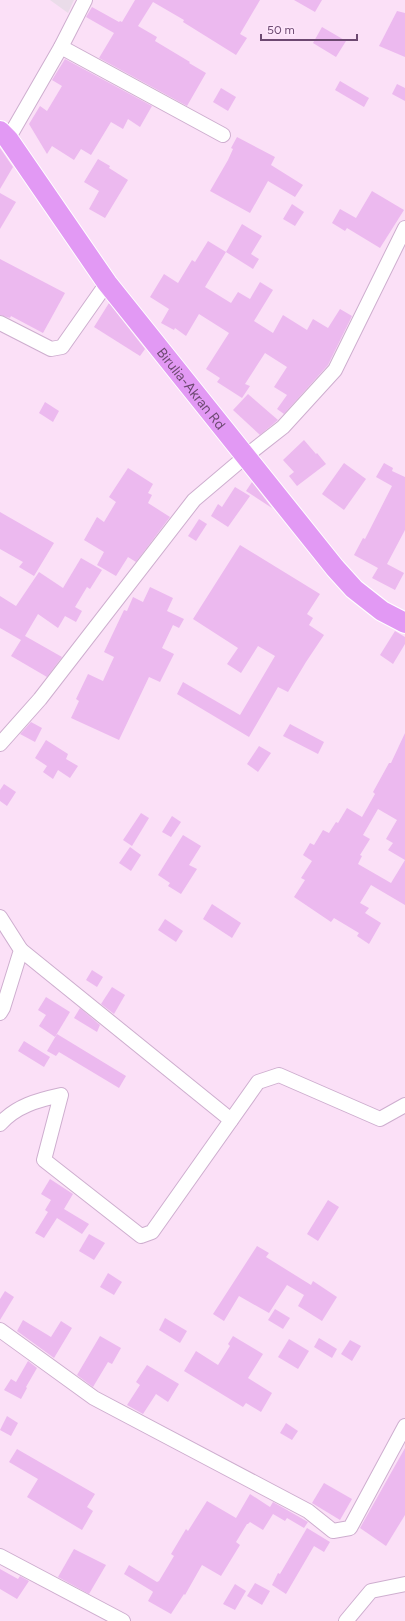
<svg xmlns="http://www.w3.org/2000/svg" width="405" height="1621" viewBox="0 0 405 1621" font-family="Figtree,sans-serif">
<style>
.industrial{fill:#eadce9}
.building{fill:#ecb9ef;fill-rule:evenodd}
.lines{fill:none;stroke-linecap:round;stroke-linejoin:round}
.minor-casing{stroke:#ceaecf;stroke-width:16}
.highway-casing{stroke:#fff;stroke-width:22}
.minor{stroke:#fff;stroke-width:14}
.highway{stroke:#e299f4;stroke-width:20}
.labels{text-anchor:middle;stroke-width:3.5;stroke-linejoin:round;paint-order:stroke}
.street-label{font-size:14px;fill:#6d4971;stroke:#fee6fb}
</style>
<rect width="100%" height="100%" fill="#fbe0f7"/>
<polygon class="industrial" points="50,0 74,0 68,13"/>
<g class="building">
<polygon points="135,0 260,0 240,34 247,38 236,55 183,22 184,20 153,2 138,26 157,37 155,41 190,62 189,63 206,73 187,106 99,58 114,33 86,17 92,7 119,22 120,21 122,22"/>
<polygon points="294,0 322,0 315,12"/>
<polygon points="397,11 405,13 405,57 379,46"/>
<polygon points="322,27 346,41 336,57 313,43"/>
<polygon points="65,59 152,106 140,127 128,119 123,129 111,122 91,155 81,149 74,160 52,146 47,154 29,124 40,106 47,111 62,86 52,80"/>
<polygon points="340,81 369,98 364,107 335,90"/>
<polygon points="397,84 405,88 405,101 392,94"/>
<polygon points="221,88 236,97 228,111 213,102"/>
<polygon points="237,137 275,157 271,165 303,185 295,197 268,181 250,213 210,191 228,160 233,149 231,148"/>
<polygon points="0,148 13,167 0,189"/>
<polygon points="98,159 110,166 109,168 128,180 105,218 89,209 99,191 84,182"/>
<polygon points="372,191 404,210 380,248 347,228 345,231 332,223 340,209 356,218"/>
<polygon points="0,193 16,202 0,229"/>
<polygon points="292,204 304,212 295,226 283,219"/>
<polygon points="242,224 262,236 251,254 259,259 253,269 226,252 205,287 231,303 238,292 250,299 260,282 273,290 254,321 273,333 283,315 307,330 313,319 328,328 340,309 352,316 328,365 284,414 277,409 287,395 274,387 287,367 265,353 245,384 250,386 242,398 217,382 220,378 206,369 229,333 199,314 186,336 175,328 174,330 161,323 169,309 150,297 164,274 178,283 192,260 195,262 208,241 226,252"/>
<polygon points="0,259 65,293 43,333 11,316 10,318 0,315"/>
<polygon points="109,303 145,349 140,356 94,327"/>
<polygon points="248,394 278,420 260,435 233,410"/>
<polygon points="45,402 59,411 53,422 39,413"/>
<polygon points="304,440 316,454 317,453 326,464 297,486 289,476 294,472 283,460"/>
<polygon points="344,463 366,479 344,510 322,494"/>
<polygon points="384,463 393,468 392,471 405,477 405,530 387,564 404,573 395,590 372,578 378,568 354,555 363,538 365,539 392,486 376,477"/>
<polygon points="128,468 153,484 148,493 152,495 148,503 170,517 136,562 128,557 116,576 97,565 104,552 84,540 97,517 104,522 116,502 109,497"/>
<polygon points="252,482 272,508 246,491"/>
<polygon points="235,487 250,496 228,527 211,516 218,504 222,507"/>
<polygon points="0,512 54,543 34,576 19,567 23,562 0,549"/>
<polygon points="199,519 207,524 196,541 188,536"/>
<polygon points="240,545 320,594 307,614 313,618 309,625 324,635 306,662 288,692 278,687 249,737 177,694 183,682 240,715 275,656 258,646 241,673 227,664 238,648 193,619"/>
<polygon points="81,558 102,570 90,589 87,587 75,607 82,611 76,622 65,616 58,628 38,614 25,636 62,657 47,677 11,656 21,640 0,628 0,596 16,606 39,572 63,588"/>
<polygon points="150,587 173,598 167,611 184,619 179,628 173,625 162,648 174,654 160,682 149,677 119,740 71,718 79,701 76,699 88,674 103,681 114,657 104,652 124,610 127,611 133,597 143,602"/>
<polygon points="395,631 405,637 405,644 393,664 380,655"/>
<polygon points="31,722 42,728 35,742 20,734"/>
<polygon points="290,724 324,742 318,754 283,736"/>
<path d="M 405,733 L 405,905 L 371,885 L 360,903 L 369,908 L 365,913 L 381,923 L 369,944 L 357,936 L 359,933 L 334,918 L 331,922 L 294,897 L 305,880 L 301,878 L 312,861 L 303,855 L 310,843 L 314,845 L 323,830 L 329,833 L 336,822 L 338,823 L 347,808 L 362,817 L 375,794 L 373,792 L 389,763 L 391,763 ZM 378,809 L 397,820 L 386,839 L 393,843 L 388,850 L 405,860 L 391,883 L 358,864 L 362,856 L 360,855 L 370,839 L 363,835 Z"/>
<polygon points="46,740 68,754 66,759 78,766 70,778 58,770 53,779 43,772 47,766 35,758"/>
<polygon points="259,746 271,753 258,772 247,764"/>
<polygon points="4,784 16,792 7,806 0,801 0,790"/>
<polygon points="141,813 149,818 132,846 123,840"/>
<polygon points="172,816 181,822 171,837 162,832"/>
<polygon points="183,835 201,846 189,865 197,869 181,894 168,886 170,883 158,875"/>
<polygon points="130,847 141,855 131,871 119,863"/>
<polygon points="212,904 241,923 232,938 203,919"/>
<polygon points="165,919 183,931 176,942 158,930"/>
<polygon points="92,970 103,977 97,987 86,980"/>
<polygon points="112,987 125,995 114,1014 101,1004"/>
<polygon points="46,997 70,1012 55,1037 39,1026 46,1015 38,1010"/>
<polygon points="80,1008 100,1025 97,1032 74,1018"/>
<polygon points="57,1034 126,1076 119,1088 59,1052 56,1056 47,1051"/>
<polygon points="24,1041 50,1057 44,1067 18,1051"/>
<polygon points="50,1179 73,1194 64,1209 89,1224 82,1234 57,1218 44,1238 35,1233 48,1212 45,1210 51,1200 41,1194"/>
<polygon points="328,1200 339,1207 318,1241 307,1234"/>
<polygon points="89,1234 105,1243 94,1260 79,1251"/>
<polygon points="257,1246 269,1253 266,1257 311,1285 313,1281 337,1297 322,1321 298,1306 304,1295 287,1285 269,1313 239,1296 224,1321 213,1314"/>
<polygon points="108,1273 122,1282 114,1295 100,1287"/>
<polygon points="5,1291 14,1297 0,1320 0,1299"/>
<polygon points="275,1309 290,1318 283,1329 268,1320"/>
<polygon points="165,1318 187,1331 180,1343 159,1330"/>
<polygon points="23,1320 51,1337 61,1321 72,1328 54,1358 17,1331"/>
<polygon points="100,1336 121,1348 112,1364 108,1362 93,1387 77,1375"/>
<polygon points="233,1336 263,1354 248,1378 272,1393 261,1412 246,1403 243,1407 184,1371 196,1351 218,1365 230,1346 228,1344"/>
<polygon points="319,1338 337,1349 332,1358 314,1347"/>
<polygon points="289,1339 309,1351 298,1369 278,1357"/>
<polygon points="350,1340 361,1346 352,1361 341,1354"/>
<polygon points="28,1361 37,1368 26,1387 27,1388 21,1399 4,1390 11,1379 16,1382"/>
<polygon points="147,1365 179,1384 168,1402 156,1394 143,1414 127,1405 140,1385 136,1382"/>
<polygon points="7,1416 18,1423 11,1436 0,1430"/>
<polygon points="286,1423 298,1431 292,1440 280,1433"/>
<polygon points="405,1448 405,1515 386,1546 360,1528"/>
<polygon points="17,1449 95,1494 87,1507 93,1511 82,1530 27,1497 38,1479 9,1462"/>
<polygon points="324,1483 352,1499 340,1520 312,1503"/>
<polygon points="250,1494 270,1507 273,1502 308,1522 304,1528 287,1518 285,1521 273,1514 263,1530 250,1522 248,1524 247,1524 236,1542 240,1545 221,1576 202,1565 185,1595 184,1594 171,1614 148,1601 153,1592 152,1591 124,1574 129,1565 157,1582 159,1581 174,1556 171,1554 186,1529 188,1531 207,1501 236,1518"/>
<polygon points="307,1528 330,1542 324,1552 314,1546 286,1594 272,1585 278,1573 280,1574"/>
<polygon points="74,1549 106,1565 89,1594 58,1577"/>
<polygon points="0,1569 18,1579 20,1576 29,1581 17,1599 0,1589"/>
<polygon points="255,1583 270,1591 262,1605 247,1596"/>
<polygon points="235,1584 246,1591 235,1610 223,1604"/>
</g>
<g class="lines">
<g class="minor-casing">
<g id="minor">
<polyline points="61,47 223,135"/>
<polyline points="8,139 61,47 85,0"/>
<polyline points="0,323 51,349 62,347 107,283"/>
<polyline points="0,744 40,699 194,500 246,456 283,427 335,370 405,228"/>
<polyline points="0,917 21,950 3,1008 0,1013"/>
<polyline points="21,950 231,1120"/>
<path d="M 0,1124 C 16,1106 38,1100 61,1095 L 44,1160 L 141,1236 L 152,1232 L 258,1082 L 279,1075 L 380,1119 L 405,1105"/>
<polyline points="0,1330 94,1398 308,1511 333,1531 350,1528 405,1426"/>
<polyline points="0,1556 123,1621"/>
<polyline points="346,1621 371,1591 405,1584"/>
</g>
</g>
<g class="highway-casing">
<g id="highway">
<path id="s1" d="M 0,131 L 8,139 L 107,283 L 335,568 L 354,589 L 382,611 L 405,623"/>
</g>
</g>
<use href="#minor" class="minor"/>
<use href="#highway" class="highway"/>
</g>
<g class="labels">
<g class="street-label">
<text dy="5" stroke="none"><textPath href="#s1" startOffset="321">Birulia-Akran Rd</textPath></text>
</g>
</g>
<path d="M261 34v6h96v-6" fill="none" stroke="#6d4971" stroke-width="2"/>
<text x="267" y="34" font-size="12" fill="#6d4971" stroke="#fee6fb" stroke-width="3" paint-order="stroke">50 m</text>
</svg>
